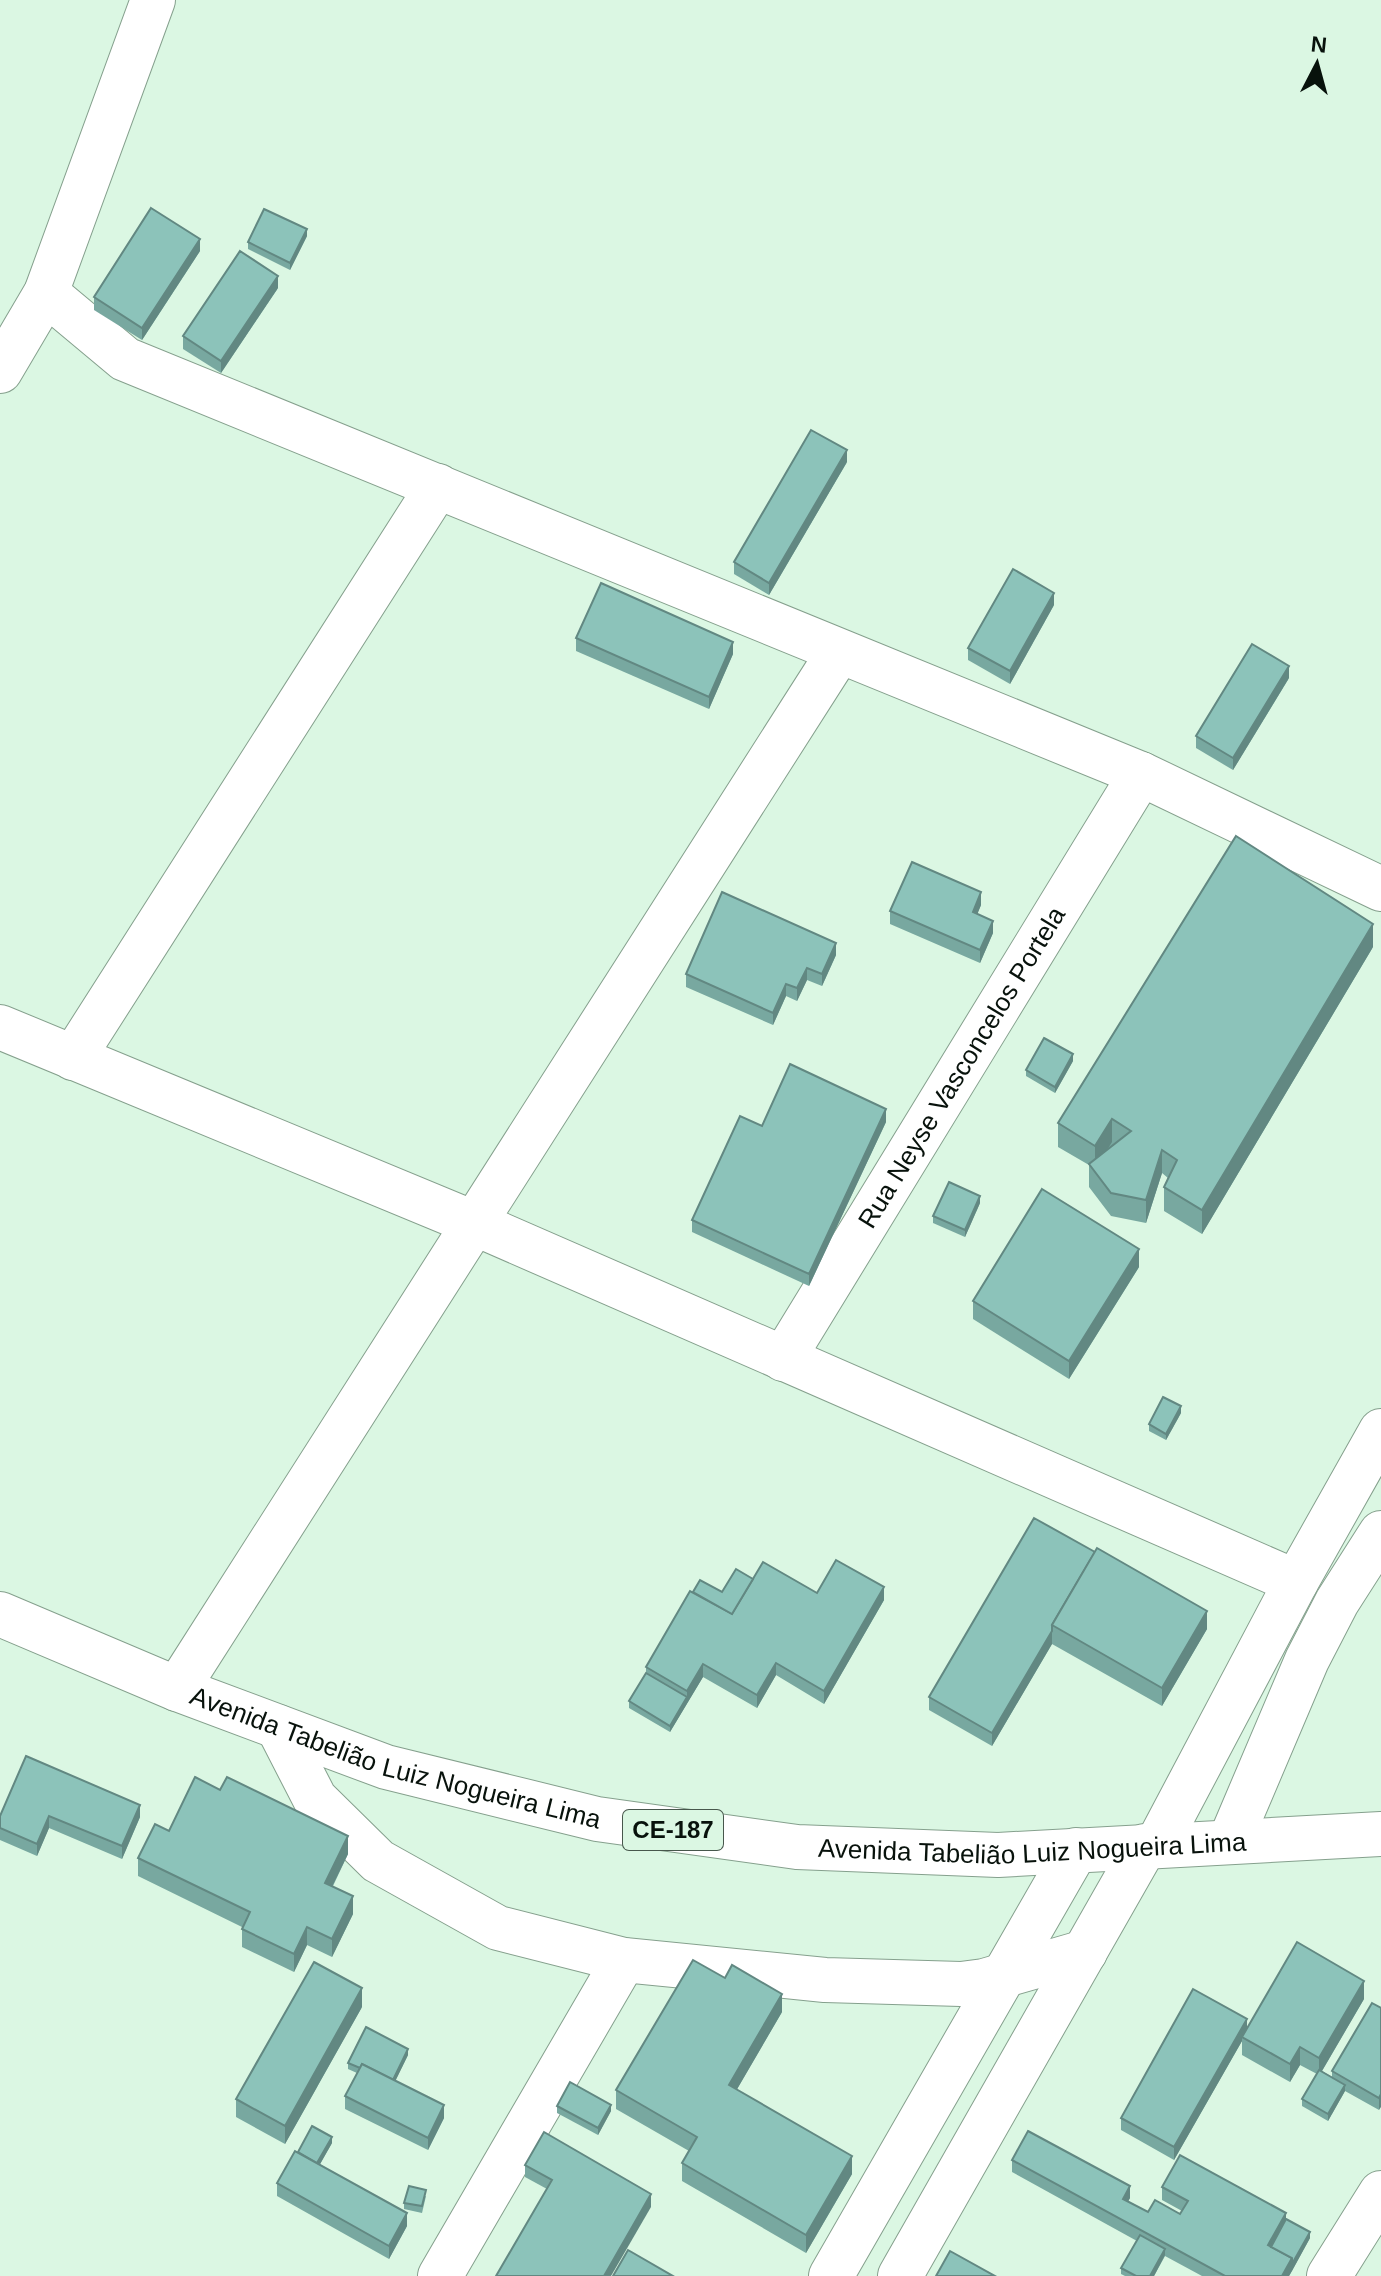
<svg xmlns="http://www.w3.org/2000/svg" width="1381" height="2276" viewBox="0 0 1381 2276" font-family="Helvetica,sans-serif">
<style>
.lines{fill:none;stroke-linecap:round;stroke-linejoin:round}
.minor-casing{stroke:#85a08d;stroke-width:46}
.highway-casing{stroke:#85a08d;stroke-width:46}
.minor{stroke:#fff;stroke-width:44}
.highway{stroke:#fff;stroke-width:44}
.wall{fill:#78a8a0}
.shaded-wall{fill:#628882}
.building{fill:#8cc3ba;stroke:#628882;stroke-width:2}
.labels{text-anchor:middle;stroke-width:6;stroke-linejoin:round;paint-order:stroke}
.shield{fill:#dbf7e3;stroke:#47574c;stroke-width:2}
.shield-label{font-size:24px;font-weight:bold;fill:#08120c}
.street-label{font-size:26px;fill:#08120c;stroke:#dbf7e3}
</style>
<rect width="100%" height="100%" fill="#dbf7e3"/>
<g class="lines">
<g class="minor-casing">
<g id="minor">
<polyline points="46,293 125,359 1141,774 1381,889"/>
<polyline points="0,371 46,293 153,0"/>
<polyline points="0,1027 476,1224 1296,1582"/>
<polyline points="73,1058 438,486"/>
<path id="s1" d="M 783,1359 L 1141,774"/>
<polyline points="177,1689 839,652"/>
<polyline points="278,1727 315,1799 378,1861 498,1928 624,1960 825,1980 961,1984 984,1981 1085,1952"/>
<polyline points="1230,1841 1307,1660 1337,1602 1381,1533"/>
<polyline points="1157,1845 1296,1582 1381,1431"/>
<polyline points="440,2276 624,1960"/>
<polyline points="831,2276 1076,1850"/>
<polyline points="900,2276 1145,1846"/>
<polyline points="1329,2276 1381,2193"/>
</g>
</g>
<g class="highway-casing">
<g id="highway">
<path id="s2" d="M 0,1614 L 177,1689 L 386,1767 L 597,1819 L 797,1847 L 998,1855 L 1381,1834"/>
</g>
</g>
<use href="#minor" class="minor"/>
<use href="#highway" class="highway"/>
</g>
<g class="wall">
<polygon points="307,236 290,270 248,249 248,242"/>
<polygon points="200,251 142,340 94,310 94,297"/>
<polygon points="278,288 221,373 183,349 183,336"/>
<polygon points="847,462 769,595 734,574 734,562"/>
<polygon points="1054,605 1010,684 968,660 968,648"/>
<polygon points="576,638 733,654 709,709 576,651"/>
<polygon points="1289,678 1233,770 1196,748 1196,736"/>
<polygon points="981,905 977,914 993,933 980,963 890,924 890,911"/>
<polygon points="1373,947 1202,1234 1164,1211 1164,1187 1168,1178 1162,1173 1146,1223 1111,1216 1089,1187 1089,1165 1058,1147 1058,1123"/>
<polygon points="836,955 822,986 807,980 797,1001 786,996 773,1025 686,987 686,974"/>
<polygon points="1073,1061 1055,1093 1026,1076 1026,1070"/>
<polygon points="886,1122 809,1286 692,1232 692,1220 762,1126"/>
<polygon points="980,1203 965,1237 933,1223 933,1216"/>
<polygon points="1139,1267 1069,1379 973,1319 973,1301"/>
<polygon points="1181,1413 1166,1440 1149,1431 1149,1424"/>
<polygon points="1034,1518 1207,1629 1162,1706 1052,1644 992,1746 929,1710 929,1697"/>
<polygon points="753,1579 817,1593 884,1600 824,1704 776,1675 757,1708 703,1677 670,1732 629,1708 629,1701 646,1673 646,1667 693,1592 722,1592"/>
<polygon points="140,1805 140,1817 122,1859 49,1828 37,1856 0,1840 0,1816"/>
<polygon points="169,1831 348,1854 333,1886 353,1914 332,1957 307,1945 294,1972 242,1947 242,1927 138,1876 138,1858"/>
<polygon points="1364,1999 1322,2071 1332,2077 1332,2071 1381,2008 1379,2110 1345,2091 1328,2121 1302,2106 1302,2099 1317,2074 1300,2065 1290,2082 1242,2055 1242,2041 1174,2160 1121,2130 1121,2118 1247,2028"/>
<polygon points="362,2007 285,2144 236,2117 236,2099"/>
<polygon points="782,2012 737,2089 852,2174 806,2253 682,2181 682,2163 689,2151 616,2109 616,2090"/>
<polygon points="408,2055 395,2081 444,2118 428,2150 345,2109 345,2096 357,2073 348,2069 348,2063"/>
<polygon points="557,2106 611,2111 598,2135 557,2113"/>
<polygon points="332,2143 320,2164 407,2226 389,2259 277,2196 277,2183 298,2152"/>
<polygon points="1012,2160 1130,2198 1128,2201 1148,2212 1180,2214 1182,2211 1162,2200 1162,2187 1286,2219 1310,2238 1289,2276 1202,2276 1165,2256 1154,2276 1125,2276 1121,2274 1121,2268 1137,2241 1012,2172"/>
<polygon points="525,2165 651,2207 547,2189 525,2177"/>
<polygon points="426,2196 422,2213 404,2209 404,2203"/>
</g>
<g class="shaded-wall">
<polygon points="307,229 307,236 290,270 290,263"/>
<polygon points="200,239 200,251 142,340 142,328"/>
<polygon points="278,276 278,288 221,373 221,361"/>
<polygon points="847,450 847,462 769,595 769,583"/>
<polygon points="1054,593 1054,605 1010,684 1010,671"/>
<polygon points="733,642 733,654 709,709 709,697"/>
<polygon points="1289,666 1289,678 1233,770 1233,758"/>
<polygon points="981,892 981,905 973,925 973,912"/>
<polygon points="993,921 993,933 980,963 980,950"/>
<polygon points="1373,924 1373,947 1202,1234 1202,1210"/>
<polygon points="836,943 836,955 822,986 822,974"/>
<polygon points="807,968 807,980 797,1001 797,988"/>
<polygon points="786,984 786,996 773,1025 773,1013"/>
<polygon points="1073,1054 1073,1061 1055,1093 1055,1087"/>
<polygon points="886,1109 886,1122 809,1286 809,1274"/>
<polygon points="1112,1119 1112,1142 1095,1169 1095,1146"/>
<polygon points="1162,1150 1162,1173 1146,1223 1146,1200"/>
<polygon points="980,1196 980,1203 965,1237 965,1230"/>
<polygon points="1139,1249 1139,1267 1069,1379 1069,1361"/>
<polygon points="1181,1406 1181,1413 1166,1440 1166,1434"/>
<polygon points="884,1587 884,1600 824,1704 824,1691"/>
<polygon points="1207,1611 1207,1629 1162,1706 1162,1688"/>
<polygon points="1052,1631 1052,1644 992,1746 992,1733"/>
<polygon points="776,1663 776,1675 757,1708 757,1695"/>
<polygon points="703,1664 703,1677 670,1732 670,1726 687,1697 687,1691"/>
<polygon points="140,1805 140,1817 122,1859 122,1846"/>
<polygon points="49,1816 49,1828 37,1856 37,1844"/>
<polygon points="348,1836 348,1854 325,1901 325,1883"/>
<polygon points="353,1896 353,1914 332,1957 332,1939"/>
<polygon points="307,1927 307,1945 294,1972 294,1954"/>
<polygon points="1364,1981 1364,1999 1319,2076 1319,2058"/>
<polygon points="362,1988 362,2007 285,2144 285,2126"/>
<polygon points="782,1994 782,2012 729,2103 729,2085"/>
<polygon points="1247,2019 1247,2031 1242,2037 1242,2041 1174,2160 1174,2147"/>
<polygon points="1300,2047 1300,2065 1290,2082 1290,2064"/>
<polygon points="408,2049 408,2055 391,2090 391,2084"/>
<polygon points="1345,2085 1345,2091 1328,2121 1328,2114"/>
<polygon points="1381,2094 1381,2107 1379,2110 1379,2098"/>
<polygon points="444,2105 444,2118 428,2150 428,2138"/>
<polygon points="611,2105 611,2111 598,2135 598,2128"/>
<polygon points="332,2137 332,2143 315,2173 315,2167"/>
<polygon points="852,2156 852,2174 806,2253 806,2235"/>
<polygon points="1130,2186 1130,2198 1123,2211 1123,2199"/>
<polygon points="651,2194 651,2207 611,2276 604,2276"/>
<polygon points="407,2213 407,2226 389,2259 389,2246"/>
<polygon points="1286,2213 1286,2226 1271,2253 1268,2245"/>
<polygon points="1310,2232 1310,2238 1292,2271 1292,2264"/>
<polygon points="1165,2249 1165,2255 1154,2276 1150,2276"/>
<polygon points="1292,2258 1292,2271 1289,2276 1282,2276"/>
</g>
<g class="building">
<polygon points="151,208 200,239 142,328 94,297"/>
<polygon points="264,209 307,229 290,263 248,242"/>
<polygon points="240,251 278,276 221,361 183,336"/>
<polygon points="811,430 847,450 769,583 734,562"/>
<polygon points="1013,569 1054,593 1010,671 968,648"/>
<polygon points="601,583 733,642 709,697 576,638"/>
<polygon points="1252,644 1289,666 1233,758 1196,736"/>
<polygon points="1236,836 1373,924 1202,1210 1164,1187 1177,1160 1162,1150 1146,1200 1111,1193 1089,1164 1131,1131 1112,1119 1095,1146 1058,1123"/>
<polygon points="912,862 981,892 973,912 993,921 980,950 890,911"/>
<polygon points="722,892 836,943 822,974 807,968 797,988 786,984 773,1013 686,974"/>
<polygon points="1044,1038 1073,1054 1055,1087 1026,1070"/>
<polygon points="790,1064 886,1109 809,1274 692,1220 740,1116 762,1126"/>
<polygon points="949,1182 980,1196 965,1230 933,1216"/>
<polygon points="1042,1189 1139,1249 1069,1361 973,1301"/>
<polygon points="1163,1397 1181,1406 1166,1434 1149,1424"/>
<polygon points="1034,1518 1095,1552 1052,1625 1052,1631 992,1733 929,1697"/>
<polygon points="1097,1548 1207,1611 1162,1688 1052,1625"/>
<polygon points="836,1560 884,1587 824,1691 776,1663 757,1695 703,1664 687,1691 646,1667 690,1591 732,1614 763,1562 817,1593"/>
<polygon points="736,1569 753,1579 732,1614 693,1592 700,1580 722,1592"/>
<polygon points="646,1673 687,1697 670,1726 629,1701"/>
<polygon points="26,1756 140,1805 122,1846 49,1816 37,1844 0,1828 0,1816"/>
<polygon points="195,1777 220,1790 227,1777 348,1836 325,1883 353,1896 332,1939 307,1927 294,1954 242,1929 250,1912 138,1858 155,1824 169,1831"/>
<polygon points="1297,1942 1364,1981 1319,2058 1300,2047 1290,2064 1242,2037"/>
<polygon points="693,1960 725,1978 732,1965 782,1994 729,2085 852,2156 806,2235 682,2163 697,2137 616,2090"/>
<polygon points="314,1962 362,1988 285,2126 236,2099"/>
<polygon points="1193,1989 1247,2019 1174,2147 1121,2118"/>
<polygon points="1372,2003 1381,2008 1381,2094 1379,2098 1332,2071"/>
<polygon points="366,2027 408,2049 393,2080 362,2064 360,2068 348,2063"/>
<polygon points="362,2064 444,2105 428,2138 345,2096"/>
<polygon points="1319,2070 1345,2085 1328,2114 1302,2099"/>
<polygon points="570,2082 611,2105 598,2128 557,2106"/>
<polygon points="312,2126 332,2137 317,2163 298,2152"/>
<polygon points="1028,2131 1130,2186 1123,2199 1148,2212 1155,2200 1180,2214 1188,2201 1162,2187 1180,2155 1286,2213 1268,2245 1292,2258 1282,2276 1225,2276 1012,2160"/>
<polygon points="544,2132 651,2194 604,2276 496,2276 552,2180 525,2165"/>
<polygon points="295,2151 407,2213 389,2246 277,2183"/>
<polygon points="409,2186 426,2190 422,2206 404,2203"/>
<polygon points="1286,2219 1310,2232 1292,2264 1292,2258 1271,2247"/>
<polygon points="1140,2235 1165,2249 1150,2276 1136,2276 1121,2268"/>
<polygon points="628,2250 673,2276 613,2276"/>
<polygon points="950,2251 995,2276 936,2276"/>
</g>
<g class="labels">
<rect class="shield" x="623" y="1810" width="100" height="40" rx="6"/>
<g class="shield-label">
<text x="673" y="1838">CE-187</text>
</g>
<g class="street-label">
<text dy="9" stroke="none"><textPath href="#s1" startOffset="342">Rua Neyse Vasconcelos Portela</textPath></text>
<text dy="9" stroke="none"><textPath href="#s2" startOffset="422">Avenida Tabelião Luiz Nogueira Lima</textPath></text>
<text dy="9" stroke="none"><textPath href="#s2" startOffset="1070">Avenida Tabelião Luiz Nogueira Lima</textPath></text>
</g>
</g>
<g transform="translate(1317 64) rotate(6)" stroke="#dbf7e3" stroke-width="6" paint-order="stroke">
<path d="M0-6L14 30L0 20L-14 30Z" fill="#08120c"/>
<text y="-12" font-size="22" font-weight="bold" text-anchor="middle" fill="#08120c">N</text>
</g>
</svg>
